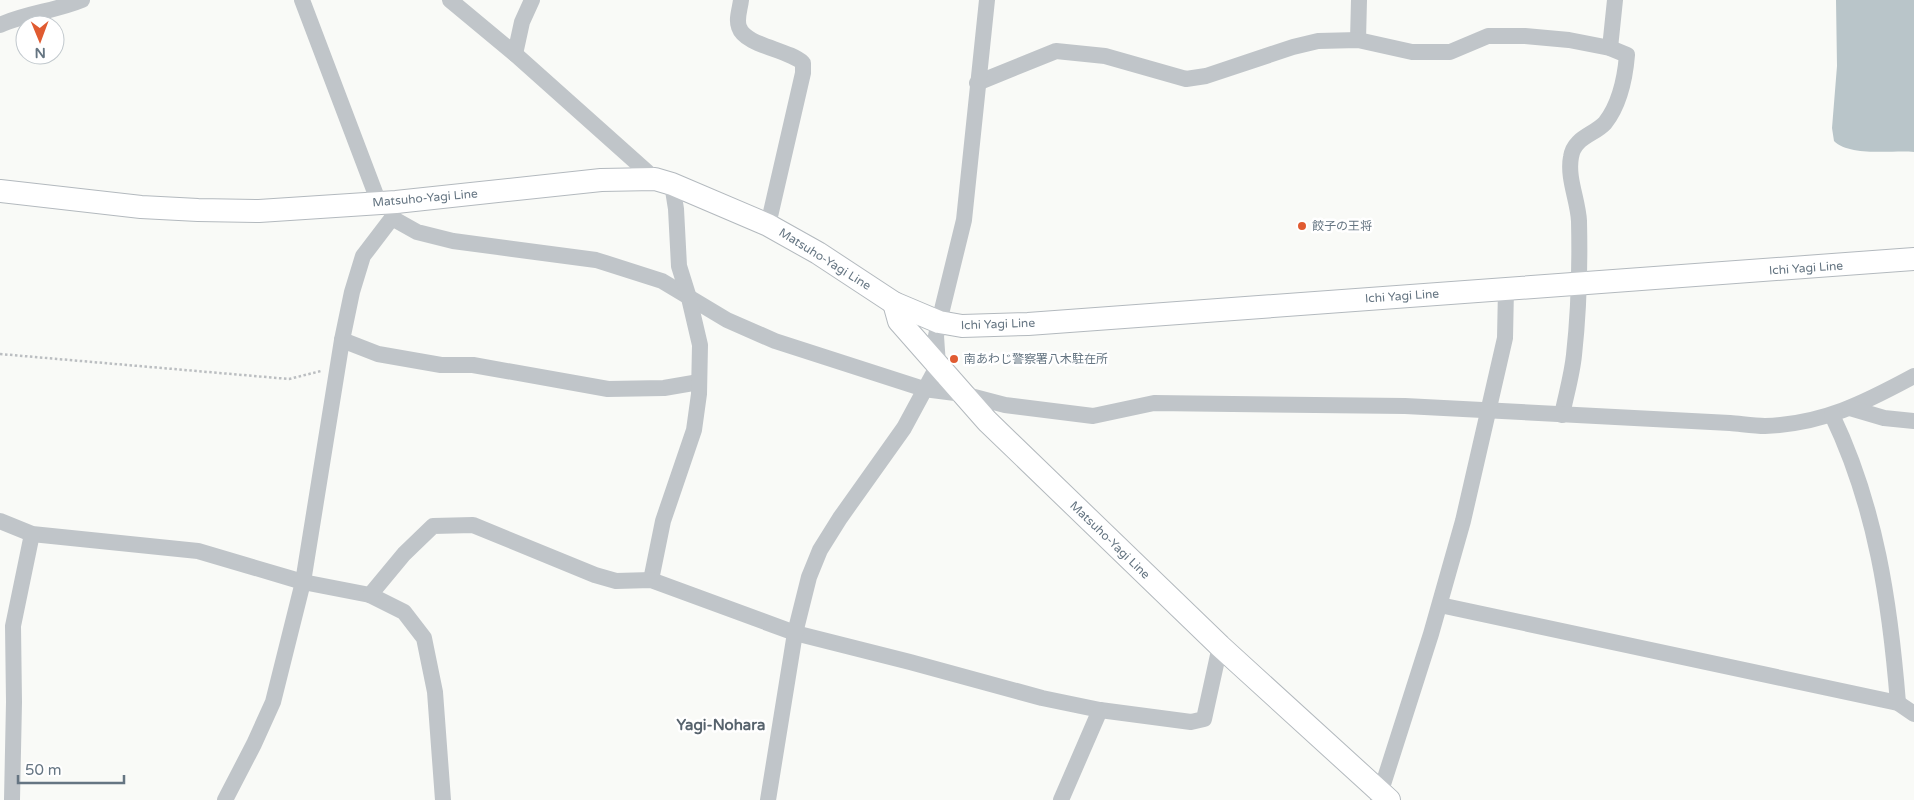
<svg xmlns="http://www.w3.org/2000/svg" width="1914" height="800" viewBox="0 0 1914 800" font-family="'Varela Round','Noto Sans JP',sans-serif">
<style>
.water{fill:#b9c5c9}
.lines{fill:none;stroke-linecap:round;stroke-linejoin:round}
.secondary-casing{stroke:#b3b9be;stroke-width:24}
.path{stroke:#bbbec1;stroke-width:2.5;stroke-dasharray:2.5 2.5;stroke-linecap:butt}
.street{stroke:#c0c5c9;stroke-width:16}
.secondary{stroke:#fff;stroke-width:22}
.poi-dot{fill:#e05b31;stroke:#fff;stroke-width:2}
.labels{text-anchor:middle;stroke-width:5;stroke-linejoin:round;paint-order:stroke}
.street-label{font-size:12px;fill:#657582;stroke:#fff}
.poi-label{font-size:12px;fill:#657582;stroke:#fff;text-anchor:start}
.quarter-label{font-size:15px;font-weight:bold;fill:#57636d;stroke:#fff}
</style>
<rect width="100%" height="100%" fill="#f9faf7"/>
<path class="water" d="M 1836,0 L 1914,0 L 1914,152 C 1893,150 1850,157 1834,141 L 1832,128 L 1837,66 Z"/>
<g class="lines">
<g class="secondary-casing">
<g id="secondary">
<polyline points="0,191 141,207 198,210 259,211 396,202 601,180 655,179 672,184 768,225 818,253 894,303 939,322 962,326 1028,324 1914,259"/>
<polyline points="894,303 899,321 987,421 1220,646 1389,800"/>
</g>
</g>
<polyline class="path" points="0,354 289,379 321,371"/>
<g class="street">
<polyline points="302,0 379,203"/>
<polyline points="450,0 515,54 655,179"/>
<path d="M 741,0 C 740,9 736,19 739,27 C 745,46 788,49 803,63 L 803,73 L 768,225"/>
<path d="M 0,25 C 26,13 56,11 82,0"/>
<polyline points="1358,40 1359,0"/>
<polyline points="1610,48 1615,0"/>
<polyline points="515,54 522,22 532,0"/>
<path d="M 977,83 L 1056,51 L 1105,56 L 1186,79 L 1206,76 L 1293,47 L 1318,41 L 1358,40 L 1412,52 L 1450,52 L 1488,36 L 1525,36 L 1569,40 L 1610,48 L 1627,55 C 1625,79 1620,104 1605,123 C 1594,135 1574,137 1571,157 C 1567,178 1578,200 1579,221 C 1580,265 1579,310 1574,355 C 1572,375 1566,395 1562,415"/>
<path d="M 392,218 L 417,232 L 453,241 L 596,260 L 662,281 L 727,320 L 775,341 L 924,389 L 963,394 L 1005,405 L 1093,416 L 1154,403 L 1405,406 L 1730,423 C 1742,424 1754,426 1765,426 C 1823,424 1864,403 1914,376"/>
<polyline points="342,340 378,354 441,365 473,365 608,389 664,388 699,382"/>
<polyline points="1850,408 1884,418 1914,421"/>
<path d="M 1832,415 C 1876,507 1890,603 1898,703"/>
<polyline points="0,521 32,534 198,551 303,582 370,595 404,612 424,638 435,692 443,800"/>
<polyline points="651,580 663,521 694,430 699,394 700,345 689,298 679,266 676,209 672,184"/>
<polyline points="370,595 404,554 433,526 473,525 595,575 616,581 651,580 795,633 910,662 1042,698 1100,710 1191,722 1204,719 1220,646"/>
<polyline points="1440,605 1898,703 1914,714"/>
<polyline points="12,800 14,702 13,626 32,534"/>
<polyline points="225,800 254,744 273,702 303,582 342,340 352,292 363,256 392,218 394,208"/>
<polyline points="768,800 795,633 809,577 820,550 840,518 904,428 938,365 936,336 939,322 964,220 987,0"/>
<polyline points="1061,800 1100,710"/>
<polyline points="1378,800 1431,634 1463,521 1505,338 1506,289"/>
</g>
<use href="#secondary" class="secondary"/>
</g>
<g class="poi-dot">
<circle cx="1302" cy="226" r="5"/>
<circle cx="954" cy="359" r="5"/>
</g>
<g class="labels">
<g class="street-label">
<text transform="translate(425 198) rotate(-5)" y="4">Matsuho-Yagi Line</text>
<text transform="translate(825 259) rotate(32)" y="4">Matsuho-Yagi Line</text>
<text transform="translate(1806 268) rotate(-4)" y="4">Ichi Yagi Line</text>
<text transform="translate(1402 296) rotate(-4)" y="4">Ichi Yagi Line</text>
<text transform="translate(998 324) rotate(-2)" y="4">Ichi Yagi Line</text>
<text transform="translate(1110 540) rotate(44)" y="4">Matsuho-Yagi Line</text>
</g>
<g class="poi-label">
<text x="1312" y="230">餃子の王将</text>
<text x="964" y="363">南あわじ警察署八木駐在所</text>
</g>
<g class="quarter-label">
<text x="721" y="730">Yagi-Nohara</text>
</g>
</g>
<g transform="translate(40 40) rotate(179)"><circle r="24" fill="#ffffff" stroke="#c1c8cd"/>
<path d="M0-4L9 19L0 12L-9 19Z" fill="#e05b31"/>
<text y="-8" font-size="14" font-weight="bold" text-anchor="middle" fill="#657582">N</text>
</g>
<path d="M18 775v8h106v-8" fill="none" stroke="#657582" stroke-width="2.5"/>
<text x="25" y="775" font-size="15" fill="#657582" stroke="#ffffff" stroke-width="4" paint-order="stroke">50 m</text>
</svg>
